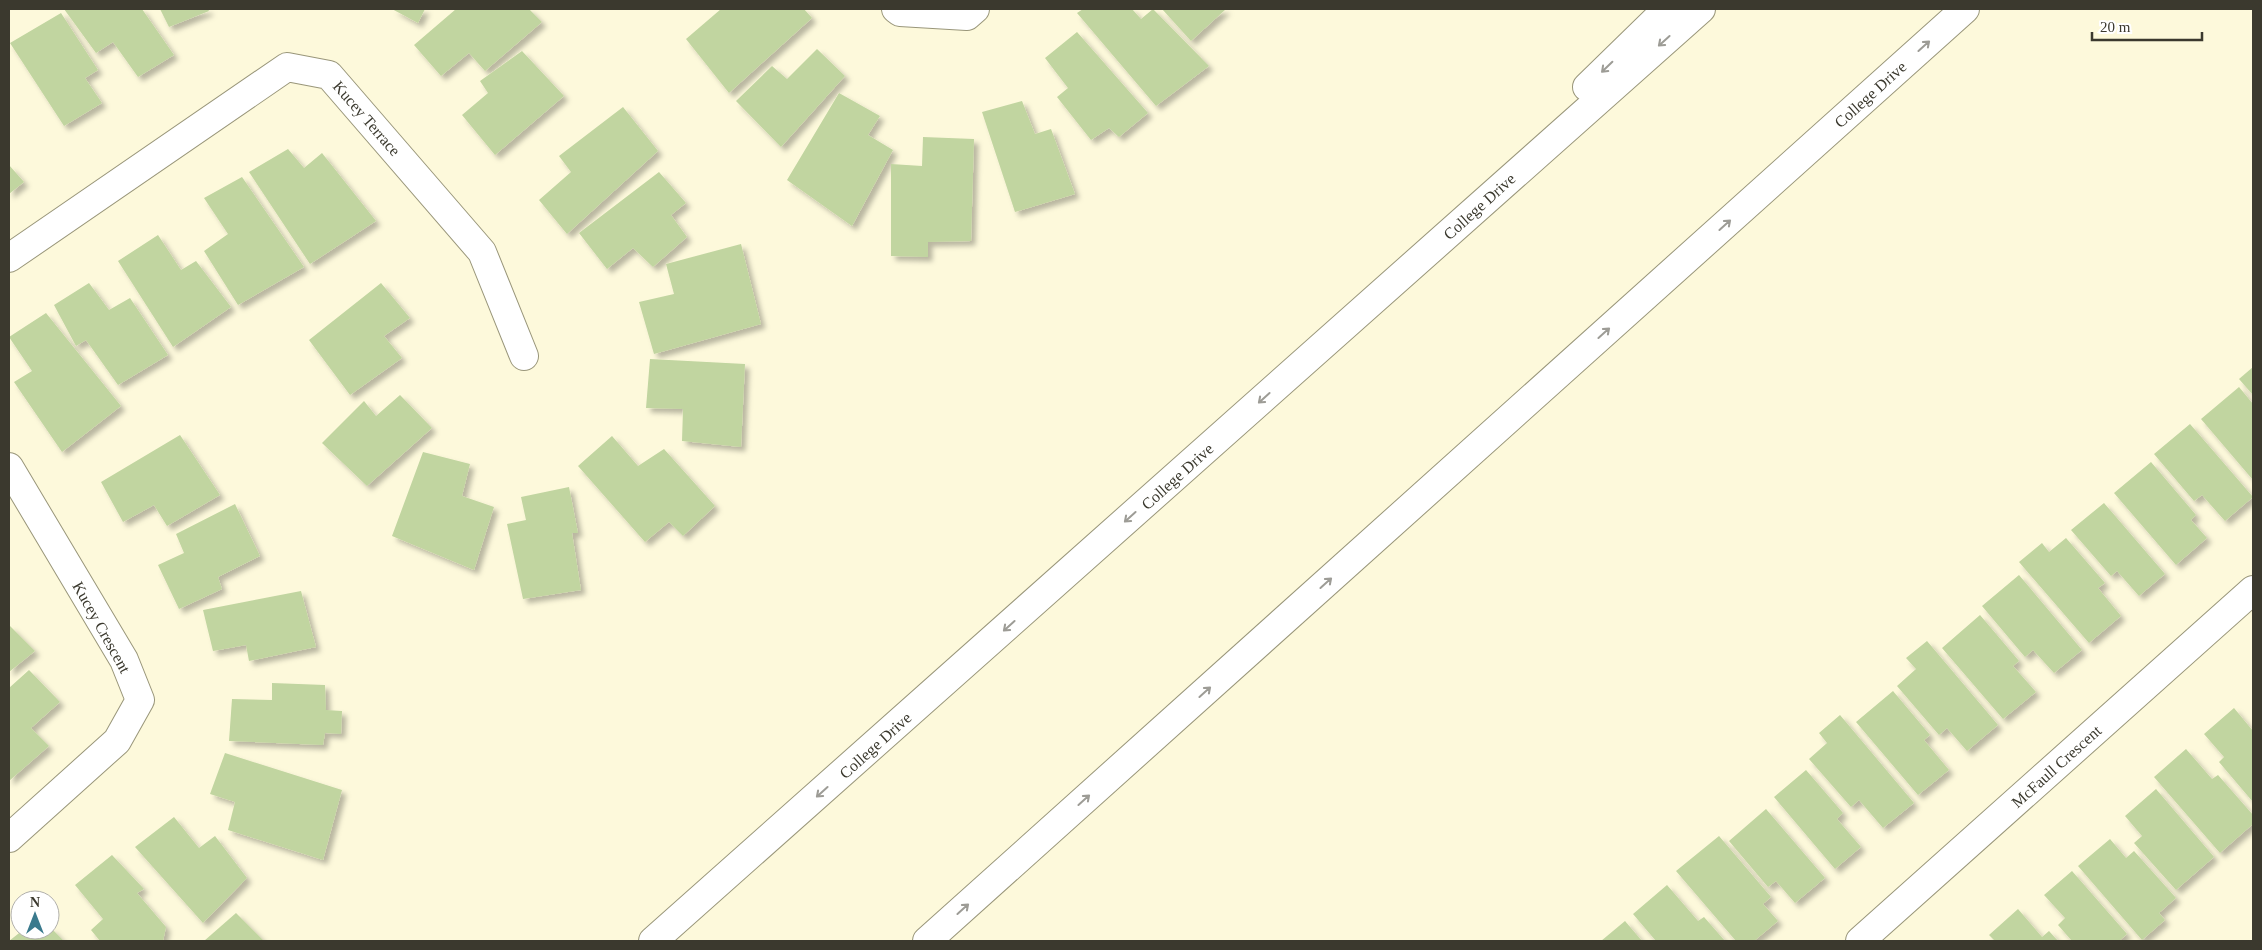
<svg xmlns="http://www.w3.org/2000/svg" width="2262" height="950" viewBox="0 0 2262 950" font-family="Georgia,serif">
<style>
.building{fill:#c1d5a0;filter:url(#shadow)}
.lines{fill:none;stroke-linecap:round;stroke-linejoin:round}
.minor-casing{stroke:#99967a;stroke-width:30}
.highway-casing{stroke:#99967a;stroke-width:30}
.minor{stroke:#fff;stroke-width:28}
.highway{stroke:#fff;stroke-width:28}
.oneway{stroke:#9d9c96}
.labels{text-anchor:middle;stroke-width:5;stroke-linejoin:round;paint-order:stroke}
.street-label{font-size:16px;fill:#3b392e;stroke:#fff}
</style>
<defs>
<filter id="shadow"><feDropShadow dx="4.5" dy="4.5" stdDeviation="2.5" flood-color="#0004"/></filter>
</defs>
<rect width="100%" height="100%" fill="#fdf9db"/>
<g class="building">
<polygon points="64,9 142,9 174,55 138,77 113,42 96,53"/>
<polygon points="160,9 208,9 209,11 169,27"/>
<polygon points="392,9 425,9 418,23"/>
<polygon points="456,9 529,9 542,22 485,71 469,53 441,76 414,45"/>
<polygon points="721,9 804,9 812,18 729,93 686,39"/>
<polygon points="1083,9 1132,9 1141,19 1153,9 1209,66 1156,106 1077,13"/>
<polygon points="1162,9 1226,9 1191,41"/>
<polygon points="61,13 98,70 85,78 102,103 64,126 10,43"/>
<polygon points="1077,32 1148,113 1119,137 1109,128 1091,140 1057,97 1068,88 1045,58"/>
<polygon points="817,49 845,76 781,147 736,101 772,66 787,79"/>
<polygon points="522,51 564,96 495,155 462,115 488,93 480,81"/>
<polygon points="839,93 880,116 868,135 893,150 852,226 787,180"/>
<polygon points="1022,101 1035,134 1051,129 1075,194 1015,212 982,112"/>
<polygon points="623,107 658,151 567,234 539,200 571,172 559,156"/>
<polygon points="923,137 974,139 971,241 928,242 928,257 891,256 891,164 922,166"/>
<polygon points="288,149 304,168 322,153 376,221 310,264 249,172"/>
<polygon points="9,165 24,182 9,194"/>
<polygon points="659,172 686,203 671,215 687,237 653,267 633,248 607,269 579,233"/>
<polygon points="242,177 304,267 238,305 204,251 228,234 204,198"/>
<polygon points="158,235 181,270 196,261 231,307 173,347 118,261"/>
<polygon points="741,244 761,324 654,354 639,302 674,294 666,264"/>
<polygon points="89,283 109,310 130,298 168,355 118,385 86,340 76,346 54,305"/>
<polygon points="381,283 410,318 384,336 402,358 350,395 309,340"/>
<polygon points="46,313 121,406 62,452 14,382 32,371 9,337"/>
<polygon points="650,359 745,364 741,447 682,441 683,409 646,408"/>
<polygon points="2253,367 2253,395 2239,379"/>
<polygon points="2239,387 2253,404 2253,480 2201,419"/>
<polygon points="400,395 432,428 367,486 322,443 364,401 376,416"/>
<polygon points="2190,424 2253,497 2225,521 2202,495 2194,501 2154,454"/>
<polygon points="180,435 220,495 167,526 154,505 123,522 101,482"/>
<polygon points="612,436 638,466 664,449 715,506 683,536 669,522 645,542 578,466"/>
<polygon points="423,452 470,464 462,496 494,507 474,570 392,536"/>
<polygon points="2151,462 2196,515 2191,520 2207,538 2176,565 2114,493"/>
<polygon points="569,487 578,533 572,533 581,590 523,599 507,524 526,520 521,497"/>
<polygon points="2104,503 2165,574 2139,596 2117,571 2111,576 2071,530"/>
<polygon points="235,504 260,556 218,577 222,589 179,609 158,565 184,553 176,534"/>
<polygon points="2066,538 2105,583 2098,588 2121,616 2089,643 2019,562 2042,543 2049,552"/>
<polygon points="2019,575 2082,650 2054,673 2033,650 2025,657 1982,606"/>
<polygon points="301,591 316,647 249,661 246,645 213,651 203,610"/>
<polygon points="1980,615 2019,661 2013,666 2036,692 2003,719 1942,648"/>
<polygon points="9,625 35,651 9,672"/>
<polygon points="1927,641 1998,725 1967,751 1947,728 1939,735 1897,686 1916,669 1906,658"/>
<polygon points="29,670 60,702 31,728 49,746 9,781 9,688"/>
<polygon points="272,683 325,685 326,710 342,711 341,734 325,733 323,745 229,741 232,699 272,700"/>
<polygon points="1893,691 1930,735 1924,740 1949,770 1918,795 1856,722"/>
<polygon points="2234,708 2253,731 2253,802 2219,762 2224,757 2204,734"/>
<polygon points="1840,715 1914,803 1883,828 1859,800 1851,807 1809,759 1827,743 1819,733"/>
<polygon points="2186,749 2212,779 2218,775 2253,815 2253,824 2220,853 2154,777"/>
<polygon points="225,753 342,790 323,860 228,830 235,802 210,794"/>
<polygon points="1806,770 1843,813 1837,819 1861,847 1835,869 1774,797"/>
<polygon points="2156,789 2214,857 2176,890 2134,843 2142,836 2125,816"/>
<polygon points="1766,809 1825,878 1795,903 1776,881 1768,887 1729,841"/>
<polygon points="174,817 199,848 215,836 247,878 203,923 135,847"/>
<polygon points="1719,836 1771,897 1763,904 1778,921 1754,941 1736,941 1676,871"/>
<polygon points="2110,839 2126,858 2134,851 2176,898 2159,913 2165,920 2142,940 2078,866"/>
<polygon points="112,855 144,889 137,893 166,927 163,941 100,941 91,930 103,919 75,885"/>
<polygon points="2072,871 2127,934 2119,941 2072,941 2058,925 2065,918 2044,895"/>
<polygon points="1667,885 1698,921 1704,917 1725,941 1656,941 1633,914"/>
<polygon points="2018,909 2042,937 2049,931 2058,941 1995,941 1989,935"/>
<polygon points="236,913 264,941 204,941"/>
<polygon points="1625,921 1642,941 1601,941"/>
<polygon points="50,927 64,941 9,941 23,930 50,930"/>
</g>
<g class="lines">
<g class="minor-casing">
<g id="minor">
<polyline points="896,9 900,12 967,16 975,9"/>
<polyline points="9,258 287,67 329,75 482,252 524,356"/>
<polyline points="9,467 124,660 140,700 117,741 9,838"/>
<polyline points="1860,941 2253,590"/>
</g>
</g>
<g class="highway-casing">
<g id="highway">
<polyline points="1587,87 1667,9"/>
<polyline points="653,941 1701,9"/>
<polyline points="927,941 1965,9"/>
</g>
</g>
<use href="#minor" class="minor"/>
<use href="#highway" class="highway"/>
</g>
<defs><path id="oneway-shaft" d="M-6 0H5M1.5-3L5.5 0L1.5 3" fill="none" stroke-width="1.6" stroke-linecap="round" stroke-linejoin="round" transform="scale(1.25)"/></defs>
<g class="oneway">
<use href="#oneway-shaft" transform="translate(1664 41) rotate(138)"/>
<use href="#oneway-shaft" transform="translate(1924 46) rotate(-42)"/>
<use href="#oneway-shaft" transform="translate(1607 67) rotate(136)"/>
<use href="#oneway-shaft" transform="translate(1725 225) rotate(-42)"/>
<use href="#oneway-shaft" transform="translate(1604 333) rotate(-42)"/>
<use href="#oneway-shaft" transform="translate(1264 398) rotate(138)"/>
<use href="#oneway-shaft" transform="translate(1130 517) rotate(138)"/>
<use href="#oneway-shaft" transform="translate(1326 583) rotate(-42)"/>
<use href="#oneway-shaft" transform="translate(1009 626) rotate(138)"/>
<use href="#oneway-shaft" transform="translate(1205 692) rotate(-42)"/>
<use href="#oneway-shaft" transform="translate(822 792) rotate(138)"/>
<use href="#oneway-shaft" transform="translate(1084 800) rotate(-42)"/>
<use href="#oneway-shaft" transform="translate(963 909) rotate(-42)"/>
</g>
<g class="labels">
<g class="street-label">
<text transform="translate(1870 94) rotate(-42)" y="6">College Drive</text>
<text transform="translate(367 118) rotate(49)" y="6">Kucey Terrace</text>
<text transform="translate(1479 206) rotate(-42)" y="6">College Drive</text>
<text transform="translate(1177 476) rotate(-42)" y="6">College Drive</text>
<text transform="translate(102 627) rotate(61)" y="6">Kucey Crescent</text>
<text transform="translate(875 745) rotate(-42)" y="6">College Drive</text>
<text transform="translate(2056 766) rotate(-42)" y="6">McFaull Crescent</text>
</g>
</g>
<rect width="2262" height="950" fill="none" stroke="#3b392e" stroke-width="20"/>
<g transform="translate(35 915)"><circle r="24" fill="#ffffff" stroke="#b1b0ab"/>
<path d="M0-4L9 19L0 12L-9 19Z" fill="#3a7a8d"/>
<text y="-8" font-size="14" font-weight="bold" text-anchor="middle" fill="#3b392e">N</text>
</g>
<path d="M2092 32v8h110v-8" fill="none" stroke="#3b392e" stroke-width="2.5"/>
<text x="2100" y="32" font-size="15" fill="#3b392e" stroke="#ffffff" stroke-width="4" paint-order="stroke">20 m</text>
</svg>
